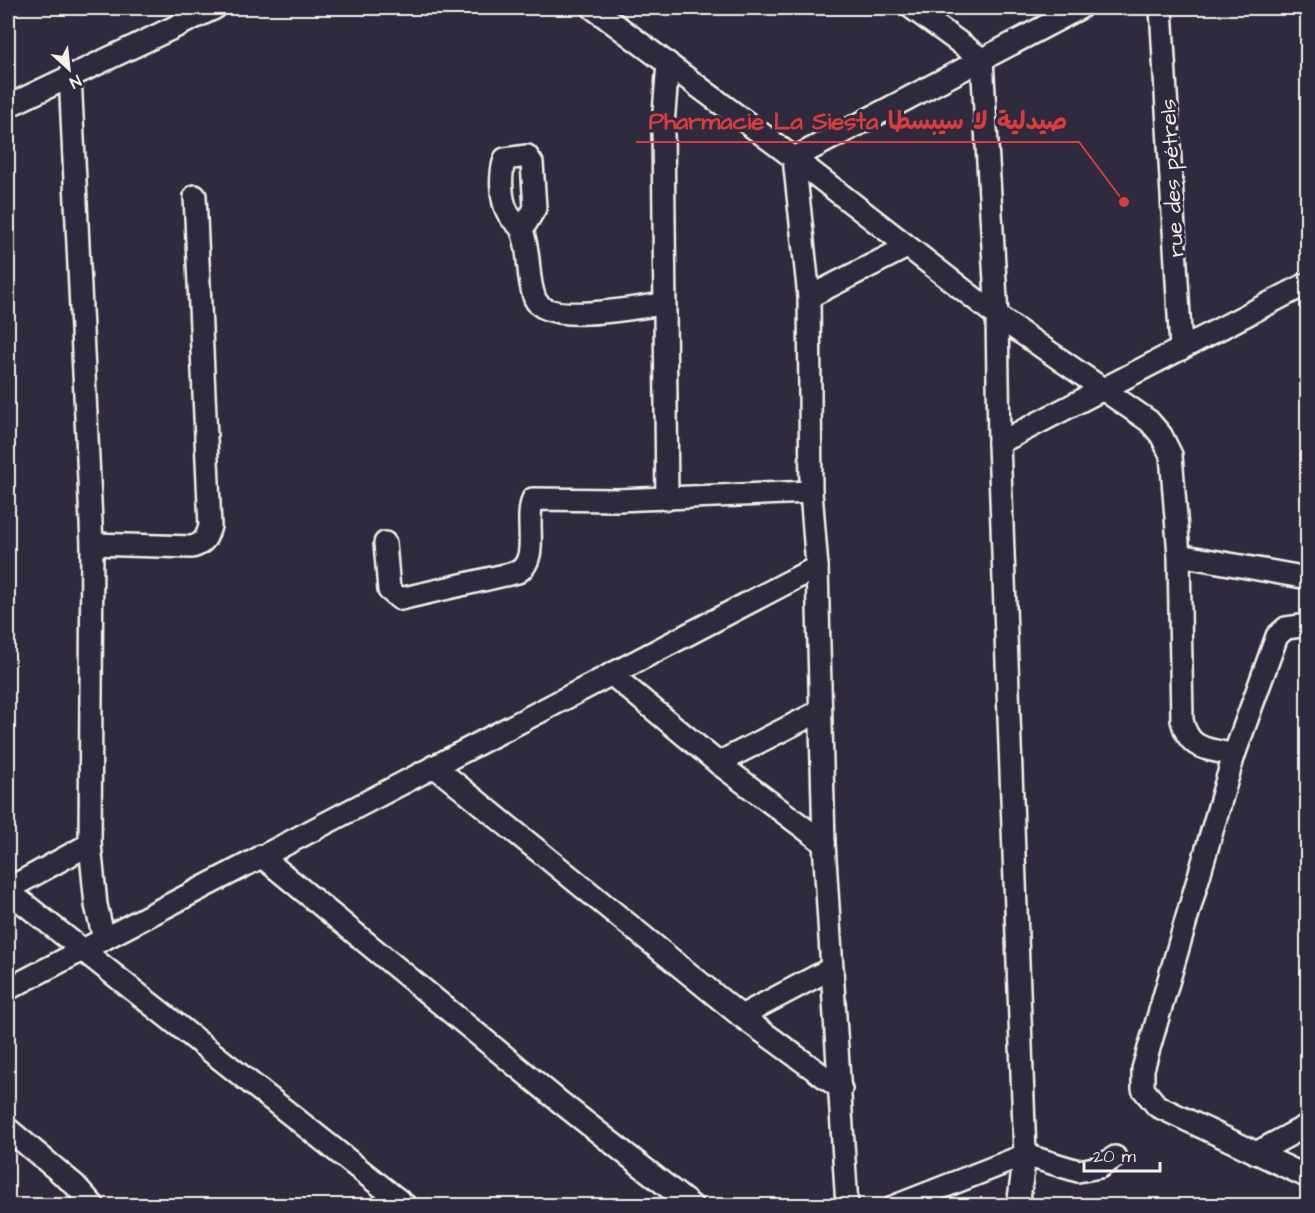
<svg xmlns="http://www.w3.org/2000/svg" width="1315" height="1213" viewBox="0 0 1315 1213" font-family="'Architects Daughter','Playpen Sans Arabic',sans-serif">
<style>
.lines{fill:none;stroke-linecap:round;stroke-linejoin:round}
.minor-casing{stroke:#f4f1e8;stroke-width:26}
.minor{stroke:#2f2a3d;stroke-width:21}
.labels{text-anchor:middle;stroke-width:6;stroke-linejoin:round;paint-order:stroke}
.street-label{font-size:22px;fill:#f4f1e8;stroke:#2f2a3d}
.leader{fill:none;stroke:#d93c3b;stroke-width:2}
.callout-dot{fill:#d93c3b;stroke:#2f2a3d;stroke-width:2}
.callout-label{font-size:24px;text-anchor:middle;font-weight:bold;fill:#d93c3b;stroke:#2f2a3d;stroke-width:6;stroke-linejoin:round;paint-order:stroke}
</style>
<rect width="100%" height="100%" fill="#2f2a3d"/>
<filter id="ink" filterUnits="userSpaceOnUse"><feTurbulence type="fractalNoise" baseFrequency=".0167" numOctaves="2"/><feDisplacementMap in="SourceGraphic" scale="12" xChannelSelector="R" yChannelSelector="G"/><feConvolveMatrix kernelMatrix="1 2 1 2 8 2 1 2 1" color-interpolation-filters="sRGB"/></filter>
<g filter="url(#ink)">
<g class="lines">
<g class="minor-casing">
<g id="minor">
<path d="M 593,8 L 794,158 L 997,316 L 1149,421 L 1161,435 L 1171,455 L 1179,555 L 1182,720 C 1189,751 1207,748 1234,755"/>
<polyline points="912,8 982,59 997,316 999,443 1025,1155 1018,1206"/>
<polyline points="1161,8 1181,349"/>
<polyline points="70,74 92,544 90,844 96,905 104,939"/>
<polyline points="8,106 215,8"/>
<path d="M 522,230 L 535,208 L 532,163 L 527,156 L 505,159 C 500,173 500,199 508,213 C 511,220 520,224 522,231 C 531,252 526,277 535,299 C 547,326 638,307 663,304"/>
<polyline points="809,297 907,247"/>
<polyline points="999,443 1308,283"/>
<polyline points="667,499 663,125 668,63"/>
<path d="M 385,543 L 389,590 L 400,599 L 518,572 C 540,558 524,522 533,499 L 617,500 L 811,492"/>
<path d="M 92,544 L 192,547 C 204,544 207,537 210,526 L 195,196"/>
<polyline points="1179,555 1308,578"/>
<polyline points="1308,625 1286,628 1277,636 1234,755 1143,1069 1143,1089 1157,1106 1308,1177"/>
<polyline points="611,674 718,763 824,843"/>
<polyline points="718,763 820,711"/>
<polyline points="434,766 741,1016 841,1089"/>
<polyline points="261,856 560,1102 692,1206"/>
<polyline points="8,889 90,844"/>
<polyline points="8,891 406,1206"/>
<polyline points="8,989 817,567"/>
<polyline points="741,1016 832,968"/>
<polyline points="8,1129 75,1185 94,1206"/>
<polyline points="1256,1153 1308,1125"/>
<polyline points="847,1206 824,843 817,567 811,492 809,297 794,158 1080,8"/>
<polyline points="895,1206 1025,1155 1078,1171 1100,1167 1115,1157"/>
</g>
</g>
<use href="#minor" class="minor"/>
</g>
</g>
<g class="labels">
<g class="street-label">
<text transform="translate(1171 178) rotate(-93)" y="8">rue des pétrels</text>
</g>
</g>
<path class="leader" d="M1124 202L1079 142H636"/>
<circle class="callout-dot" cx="1124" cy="202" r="6"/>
<g class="callout-label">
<text x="858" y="129">Pharmacie La Siesta صيدلية لا سيبسطا</text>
</g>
<rect width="1315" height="1213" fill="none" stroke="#2f2a3d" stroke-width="30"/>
<rect x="15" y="15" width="1285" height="1183" fill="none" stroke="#f4f1e8" stroke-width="2" filter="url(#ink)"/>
<g transform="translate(69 69) rotate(153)" stroke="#2f2a3d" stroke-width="4.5" paint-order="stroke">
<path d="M0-4.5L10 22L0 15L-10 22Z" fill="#f4f1e8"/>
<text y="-9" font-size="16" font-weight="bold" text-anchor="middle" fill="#f4f1e8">N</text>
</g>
<path d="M1084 1162v9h76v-9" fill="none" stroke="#f4f1e8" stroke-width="3"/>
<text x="1093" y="1162" font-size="18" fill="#f4f1e8" stroke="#2f2a3d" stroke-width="4.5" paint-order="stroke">20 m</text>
</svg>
